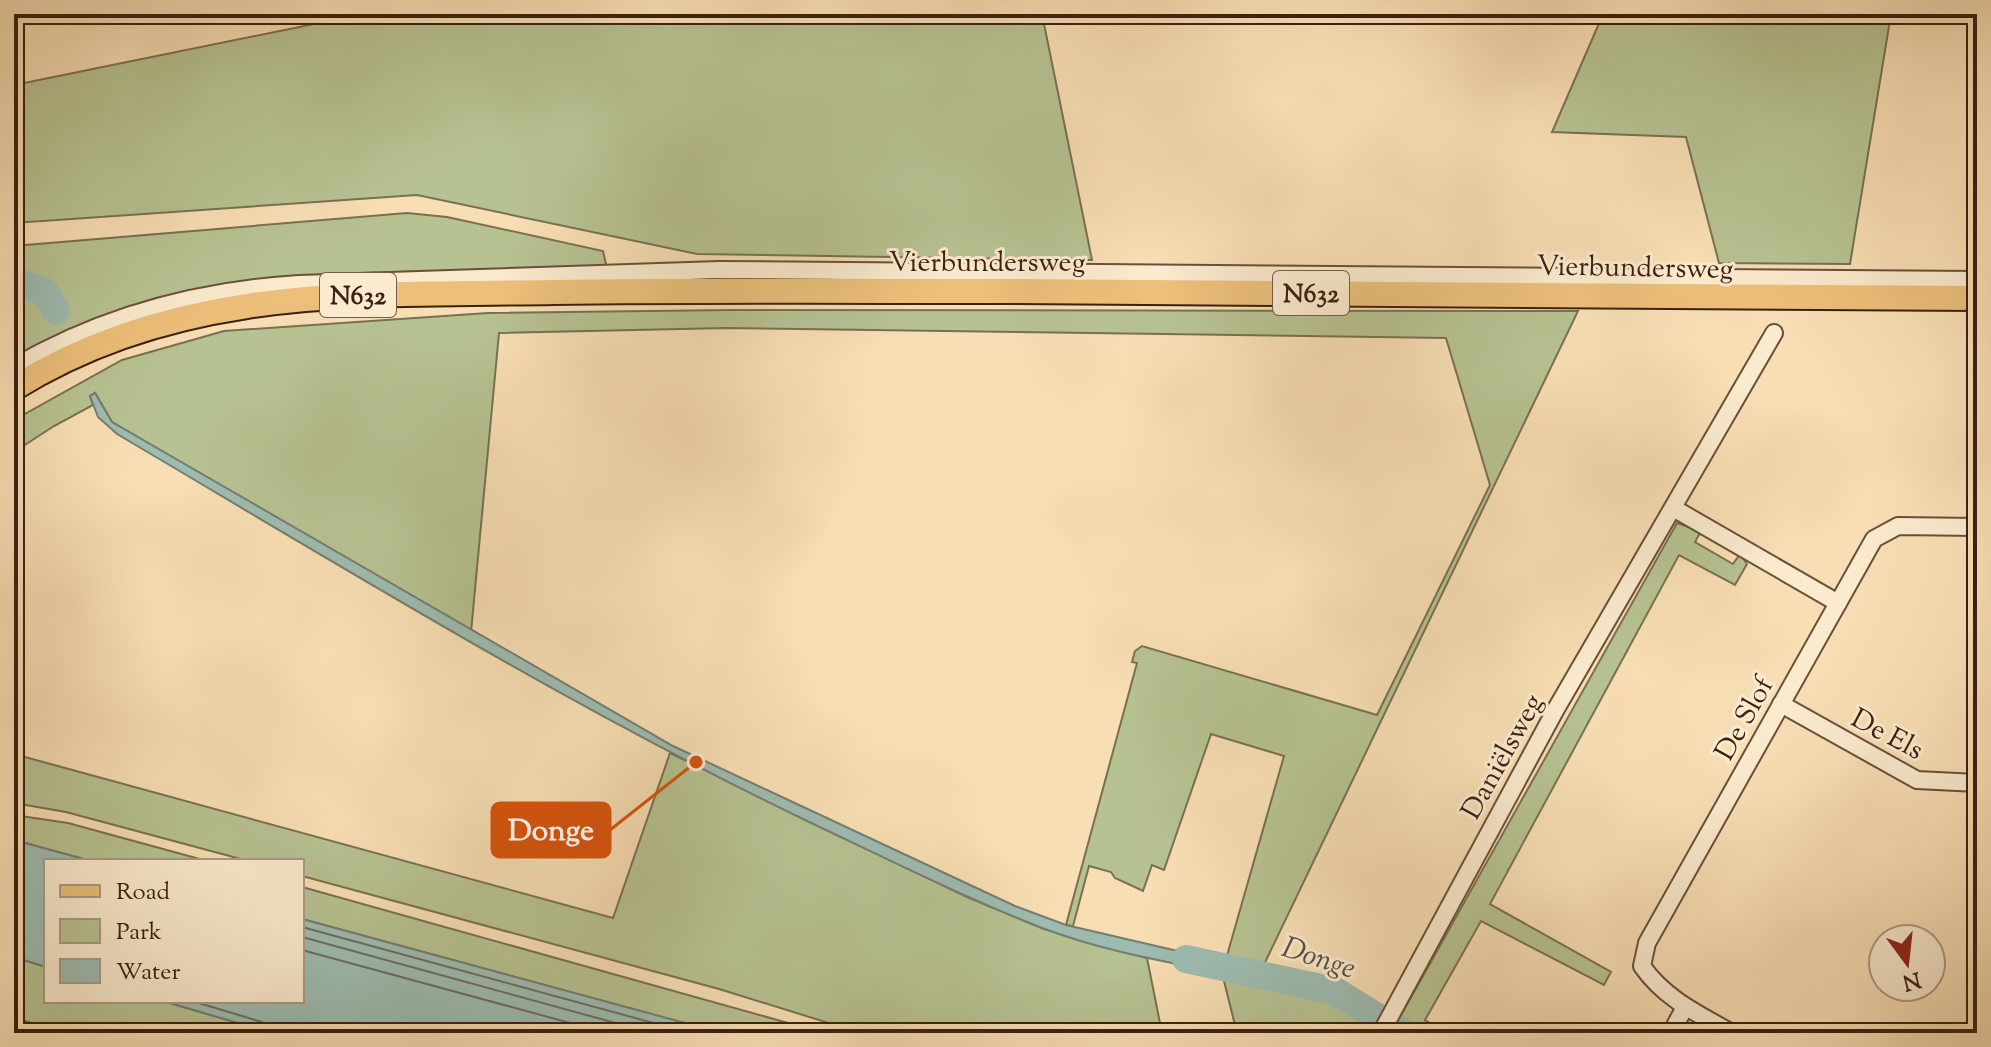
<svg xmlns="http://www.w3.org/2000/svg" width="1991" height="1047" viewBox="0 0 1991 1047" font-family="'Sorts Mill Goudy',serif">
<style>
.green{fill:#b7c292;stroke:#7a7051;stroke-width:2}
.water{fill:#9dbcb1;stroke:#767d71;stroke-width:2}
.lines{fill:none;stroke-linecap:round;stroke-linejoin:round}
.shore{stroke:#6c6e60;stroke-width:2}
.river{stroke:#9dbcb1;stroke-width:28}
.street-casing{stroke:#6b4f39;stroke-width:20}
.primary-casing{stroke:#3c1f10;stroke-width:28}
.street{stroke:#faeace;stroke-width:16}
.primary{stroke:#ecbf7a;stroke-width:24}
.labels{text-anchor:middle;stroke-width:6;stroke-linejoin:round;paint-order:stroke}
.shield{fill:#faeace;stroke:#755c49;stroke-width:2}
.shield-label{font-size:26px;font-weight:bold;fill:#3c1f10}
.street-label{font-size:28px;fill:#3c1f10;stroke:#faeace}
.water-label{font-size:30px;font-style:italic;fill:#594e40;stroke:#faeace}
.leader{fill:none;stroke:#d7530c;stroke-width:3}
.callout-dot{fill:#d7530c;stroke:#faeace;stroke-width:3}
.callout{fill:#d7530c;stroke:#d7530c;stroke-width:3}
.callout-label{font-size:30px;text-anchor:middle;font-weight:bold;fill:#fff}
</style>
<rect width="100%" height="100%" fill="#f8deb4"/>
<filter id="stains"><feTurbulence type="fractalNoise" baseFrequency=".0025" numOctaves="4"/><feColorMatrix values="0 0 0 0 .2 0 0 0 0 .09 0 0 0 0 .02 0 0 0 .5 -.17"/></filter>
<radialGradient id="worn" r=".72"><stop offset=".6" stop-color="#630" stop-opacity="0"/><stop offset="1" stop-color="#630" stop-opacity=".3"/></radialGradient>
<g class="green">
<polygon points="363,14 1042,14 1092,260 697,254 417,195 14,223 14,85"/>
<polygon points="1603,14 1891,14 1850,264 1719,263 1686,137 1552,132"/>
<polygon points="407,213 447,217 603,251 606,264 604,267 358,273 245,282 14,363 14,246"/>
<polygon points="730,310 1578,311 1258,977 1343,996 1378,1015 1369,1033 1237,1033 1222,973 1284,756 1211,734 1164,870 1152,865 1143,891 1115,878 1111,872 1089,866 1073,926 1066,925 1137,663 1132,662 1135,651 1142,646 1377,715 1490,485 1446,338 726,328 499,333 471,632 112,422 95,393 90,396 93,405 54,426 14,452 14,420 122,360 224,331 488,313"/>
<polygon points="1677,523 1701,531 1695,542 1733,564 1740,554 1747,564 1735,585 1679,555 1490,904 1611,972 1604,985 1481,921 1425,1020 1448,1033 1391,1033"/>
<polygon points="670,753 967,897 1044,929 1147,958 1162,1033 861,1033 719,989 302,876 302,861 248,861 66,812 14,803 14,754 613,918"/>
<polygon points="14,815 68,823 207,861 91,861 14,840"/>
<polygon points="302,887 824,1033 721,1033 302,919"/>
<polygon points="14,957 46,967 46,1001 163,1001 272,1033 32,1033 32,1023 14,1018"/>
</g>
<g class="water">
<path d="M 95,393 L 112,422 L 673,746 L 1015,906 L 1066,925 L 1225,962 L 1222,973 C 1162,961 1100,950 1042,928 C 961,896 883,857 805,820 C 568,706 344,568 117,434 L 98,417 L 90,396 Z"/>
<polygon points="14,840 91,861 46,861 46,967 14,957"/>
<polygon points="302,919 674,1020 721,1033 272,1033 163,1001 302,1001"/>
</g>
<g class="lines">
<g class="shore">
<polyline points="302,927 690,1033"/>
<polyline points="302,937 652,1033"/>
<polyline points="302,950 607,1033"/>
<polyline points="192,1001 262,1022 268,1033"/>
</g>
<g class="river">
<polyline points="14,281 45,292 56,311"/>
<polyline points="1186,959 1335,991 1377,1017"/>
<polyline points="1398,1029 1404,1033"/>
</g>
<g class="street-casing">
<g id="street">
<path d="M 14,367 C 102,316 198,290 299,284 L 719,270 L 1977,280"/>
<polyline points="1675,509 1838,603"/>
<polyline points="1781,704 1917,780 1977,783"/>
<polyline points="1381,1033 1556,709 1774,333"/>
<polyline points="1671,1033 1685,1007"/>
<path d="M 1732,1033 C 1698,1014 1664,998 1642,966 L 1647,943 L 1874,539 L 1898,526 L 1977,527"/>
</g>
</g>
<g class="primary-casing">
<path id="primary" d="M 14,388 C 180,284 366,295 554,292 C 703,290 853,291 1002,291 C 1327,293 1652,297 1977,298"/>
</g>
<use href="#street" class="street"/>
<use href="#primary" class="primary"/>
</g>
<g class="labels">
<g class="shield">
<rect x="1273" y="271" width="76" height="44" rx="6"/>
<rect x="320" y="273" width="76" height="44" rx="6"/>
</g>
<g class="shield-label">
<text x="1311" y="302">N632</text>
<text x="358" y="304">N632</text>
</g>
<g class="street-label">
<text x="987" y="271">Vierbundersweg</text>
<text transform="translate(1635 266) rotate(1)" y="10">Vierbundersweg</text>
<text transform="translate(1743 718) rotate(-61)" y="10">De Slof</text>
<text transform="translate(1888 733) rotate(28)" y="10">De Els</text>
<text transform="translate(1501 756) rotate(-61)" y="10">Daniëlsweg</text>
</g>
<g class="water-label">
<text transform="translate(1319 957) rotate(18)" y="10">Donge</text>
</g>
</g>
<path class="leader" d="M696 762L610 830"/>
<circle class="callout-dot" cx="696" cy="762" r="8"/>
<rect class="callout" x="492" y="803" width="118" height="54" rx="8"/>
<g class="callout-label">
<text x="551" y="840">Donge</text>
</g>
<rect width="1991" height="1047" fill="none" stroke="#f8deb4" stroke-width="48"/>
<rect x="16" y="16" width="1959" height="1015" fill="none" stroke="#3c1f10" stroke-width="4"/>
<rect x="24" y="24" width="1943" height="999" fill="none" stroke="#3c1f10" stroke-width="2"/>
<rect x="44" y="859" width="260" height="144" fill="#faeace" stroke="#ae9982" stroke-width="2"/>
<rect x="60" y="885" width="40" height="12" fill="#ecbf7a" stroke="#ae9982" stroke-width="2"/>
<text x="116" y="899" font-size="24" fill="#3c1f10">Road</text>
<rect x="60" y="919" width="40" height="24" fill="#b7c292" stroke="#ae9982" stroke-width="2"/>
<text x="116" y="939" font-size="24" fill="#3c1f10">Park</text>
<rect x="60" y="959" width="40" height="24" fill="#9dbcb1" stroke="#ae9982" stroke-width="2"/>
<text x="116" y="979" font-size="24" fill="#3c1f10">Water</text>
<g transform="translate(1907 963) rotate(165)"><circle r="38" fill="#faeace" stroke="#ae9982" stroke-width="2"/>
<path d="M0-6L14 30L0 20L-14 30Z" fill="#8f2418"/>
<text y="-12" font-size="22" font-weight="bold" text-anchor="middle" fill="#3c1f10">N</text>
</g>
<rect width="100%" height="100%" filter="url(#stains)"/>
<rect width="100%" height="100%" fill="url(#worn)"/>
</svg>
